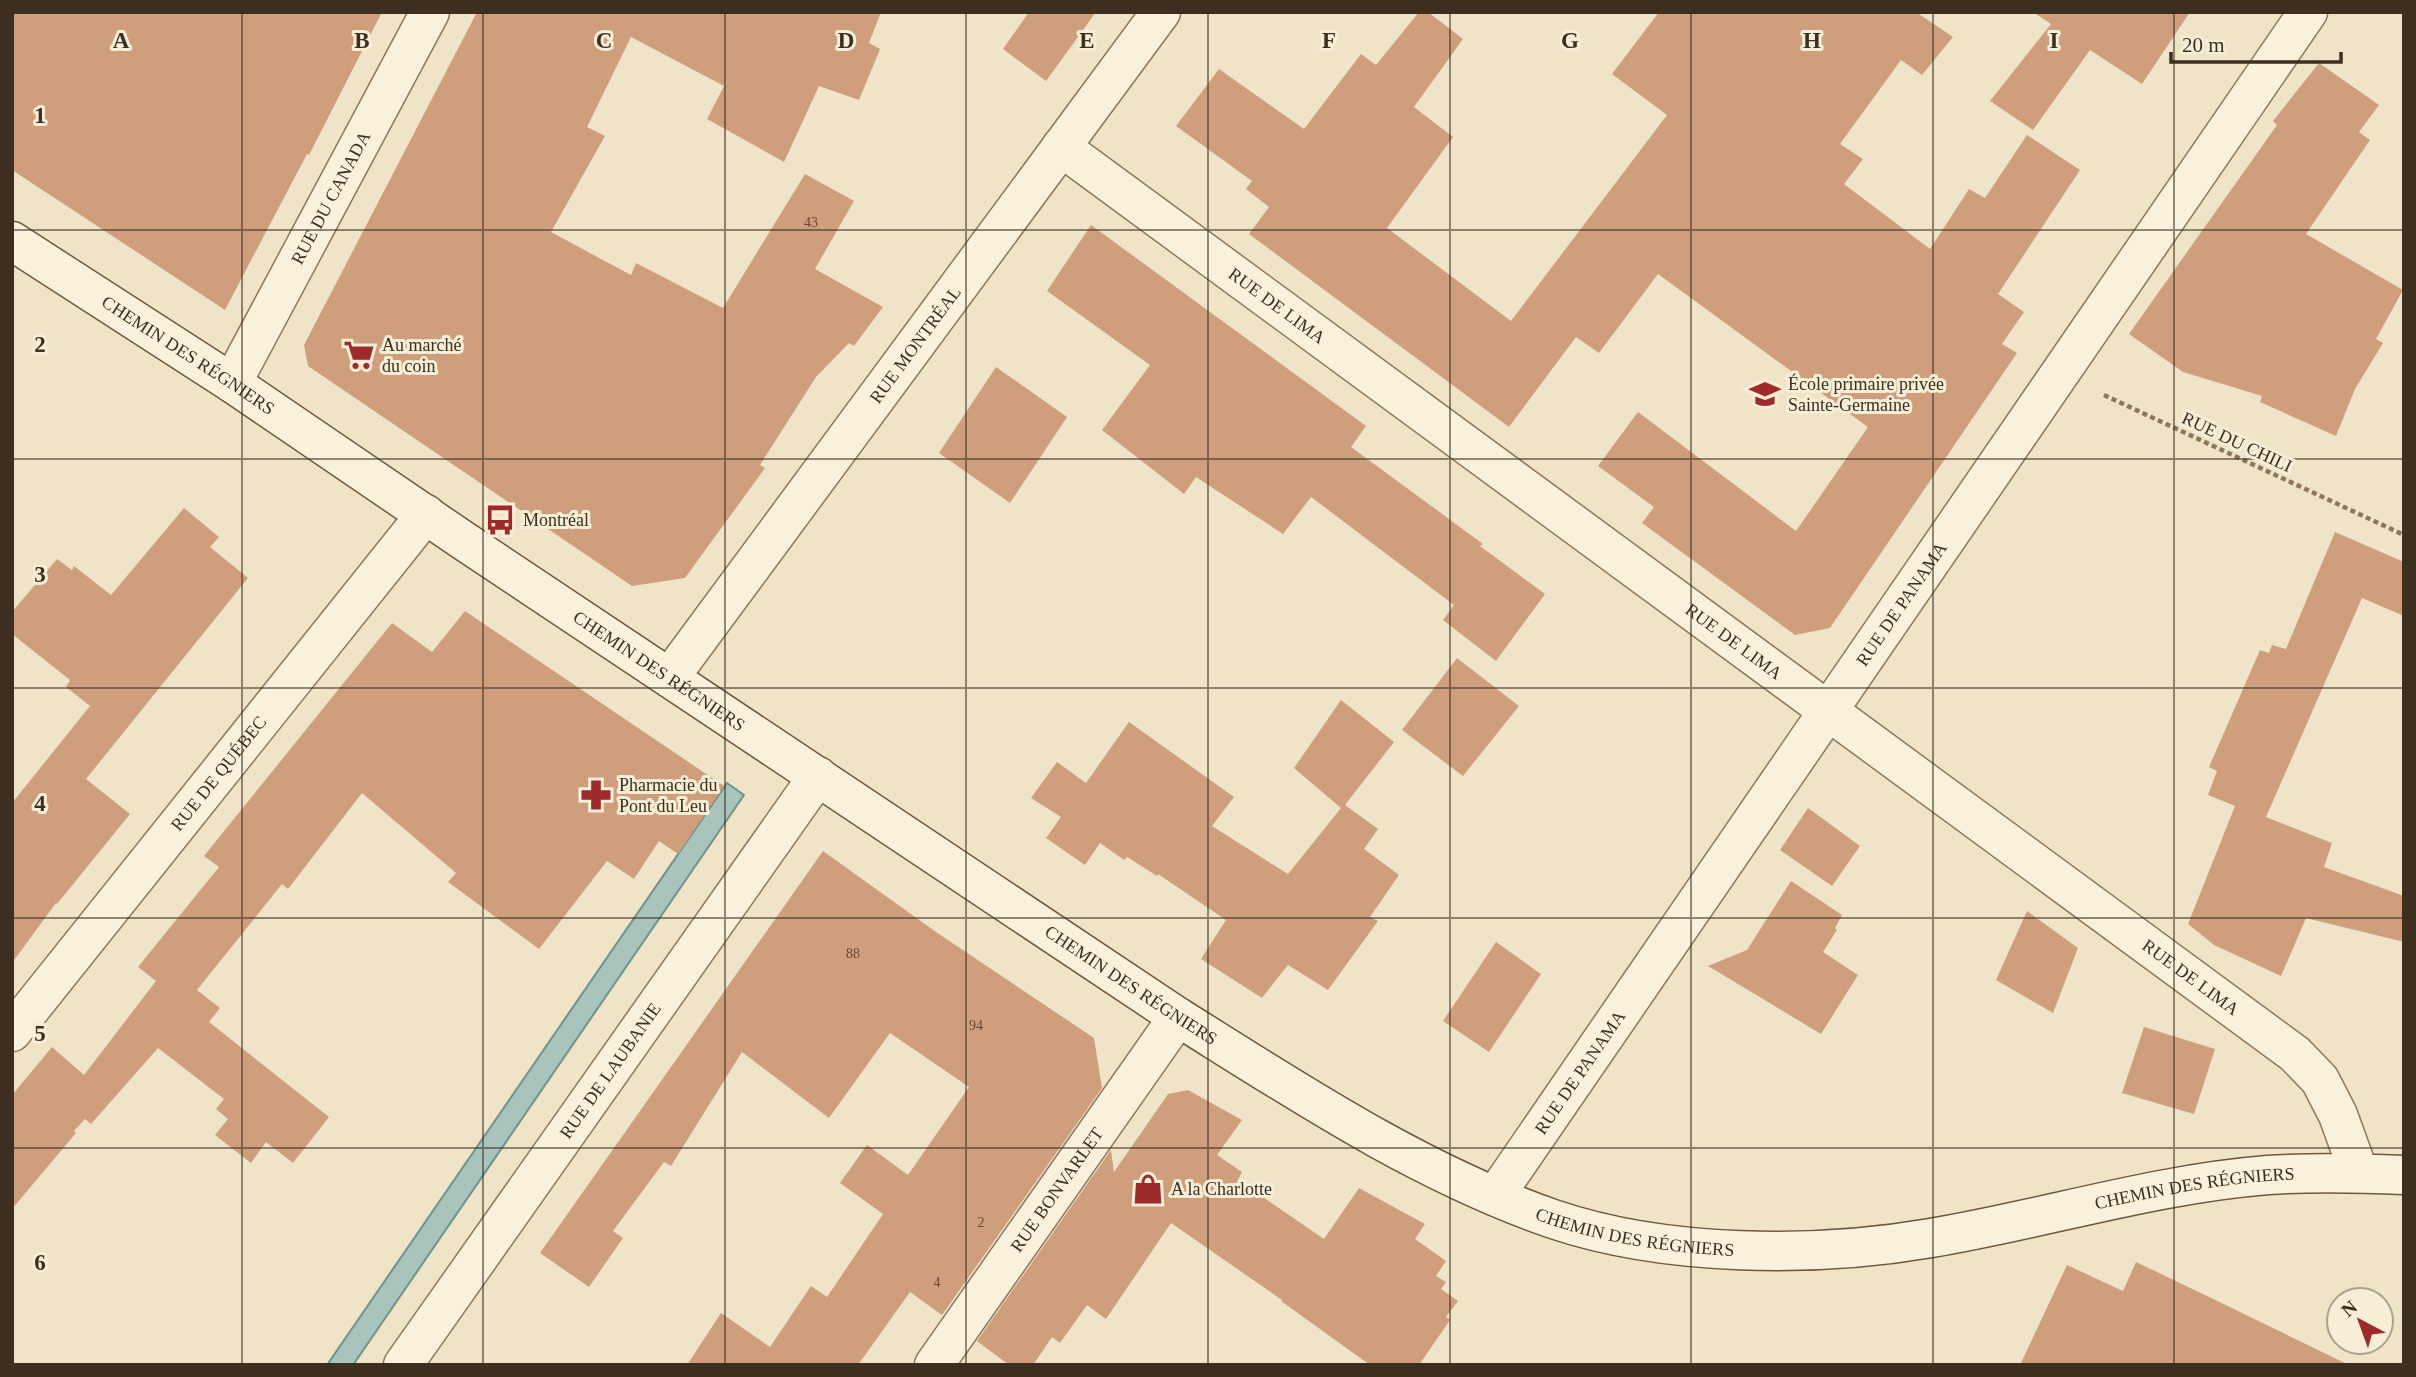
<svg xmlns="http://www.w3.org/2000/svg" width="2416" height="1377" viewBox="0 0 2416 1377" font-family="'Times New Roman',serif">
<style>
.water{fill:#a9c4bc;stroke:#6f938a;stroke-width:2}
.building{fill:#cf9f7d}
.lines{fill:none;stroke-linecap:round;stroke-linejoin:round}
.minor-casing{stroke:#8d765c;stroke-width:41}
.secondary-casing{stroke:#6f573f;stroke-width:41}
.path{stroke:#8d765c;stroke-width:4.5;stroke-dasharray:5 3.5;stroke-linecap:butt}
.minor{stroke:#faf1dc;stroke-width:38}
.secondary{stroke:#faf1dc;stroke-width:38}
.grid{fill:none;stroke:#3d2e20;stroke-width:2;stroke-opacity:0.55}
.labels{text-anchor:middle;stroke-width:6;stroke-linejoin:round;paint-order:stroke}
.number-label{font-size:14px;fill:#624a37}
.street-label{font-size:18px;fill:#3d2e20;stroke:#f7eed8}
.poi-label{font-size:18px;fill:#3d2e20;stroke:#f7eed8;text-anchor:start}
.grid-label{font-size:23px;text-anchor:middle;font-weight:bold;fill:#3d2e20;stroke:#f7eed8;stroke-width:6;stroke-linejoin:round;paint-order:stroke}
</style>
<rect width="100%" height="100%" fill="#f0e4c8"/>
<polygon class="water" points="727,783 744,795 353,1365 327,1365"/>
<g class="building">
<polygon points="12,12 382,12 309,155 307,154 225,310 12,170"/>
<polygon points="477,12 881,12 869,43 880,49 859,100 819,86 784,162 707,119 724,86 631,37 587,127 605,136 551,232 631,275 636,263 723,308 805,174 854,201 815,269 883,307 854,346 849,343 816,377 760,465 765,468 685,578 632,586 308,366 304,345"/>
<polygon points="1029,12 1096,12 1046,81 1003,49"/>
<polygon points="1419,12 1428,12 1463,39 1414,107 1453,137 1387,228 1511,321 1667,115 1612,74 1659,12 1920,12 1919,14 1953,37 1922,75 1901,60 1840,144 1863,159 1844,184 1930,249 1969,189 1985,198 2027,135 2080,170 1998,294 2024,312 2002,344 2017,353 1830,628 1795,635 1642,523 1654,507 1598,466 1638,412 1796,531 1868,427 1658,274 1599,353 1576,337 1509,427 1249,234 1269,207 1246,189 1252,181 1176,126 1219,69 1304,129 1361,54 1376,65"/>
<polygon points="2033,12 2190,12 2142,84 2090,50 2033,130 1990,101 2051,24"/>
<polygon points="2319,63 2379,105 2359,132 2370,140 2306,234 2403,290 2376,339 2383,343 2355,389 2336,436 2260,402 2262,396 2183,372 2129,334 2277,125 2273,121"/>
<polygon points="1091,225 1366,426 1351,447 1483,544 1480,546 1545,594 1496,661 1443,620 1454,605 1311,497 1283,534 1196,477 1184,494 1102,430 1150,365 1047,291"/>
<polygon points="996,367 1067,417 1010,503 939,453"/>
<polygon points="184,508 219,537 210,547 248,578 86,779 130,814 57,904 56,903 12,963 12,803 90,706 66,687 70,680 12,634 12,612 57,559 72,570 74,566 111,595"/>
<polygon points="2335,532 2404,562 2404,616 2362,598 2266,817 2332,843 2324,867 2404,896 2404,942 2306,918 2281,976 2214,945 2188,924 2235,806 2208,795 2217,771 2209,767 2260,650 2269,653 2272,645 2286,649"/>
<polygon points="465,611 724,786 678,854 659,841 634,879 607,861 539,949 448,882 456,873 362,793 288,889 282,884 197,990 220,1008 209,1022 329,1117 293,1163 266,1142 251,1163 215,1135 228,1119 216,1109 224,1099 158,1048 91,1124 85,1119 74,1131 76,1133 12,1209 12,1095 52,1047 84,1075 156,981 138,967 219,867 204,856 392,623 432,652"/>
<polygon points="1457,658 1519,706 1463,776 1402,730"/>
<polygon points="1341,700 1394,742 1345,805 1378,829 1364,849 1399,875 1370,917 1378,921 1328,990 1288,965 1262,998 1201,959 1226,920 1158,874 1157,876 1127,857 1124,860 1100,843 1085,865 1046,838 1061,817 1031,798 1057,762 1086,783 1129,722 1234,797 1212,826 1288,874 1341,808 1294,768"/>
<polygon points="1808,808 1860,846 1832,886 1780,850"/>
<polygon points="823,851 936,932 1094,1038 1102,1088 942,1315 910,1292 858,1365 687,1365 721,1313 770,1347 811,1286 827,1297 883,1214 840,1183 867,1145 908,1175 969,1087 890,1033 829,1118 742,1052 671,1166 664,1162 613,1231 623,1238 589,1287 540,1253"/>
<polygon points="1791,881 1842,915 1835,928 1837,930 1823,952 1858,975 1821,1034 1708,966 1747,950"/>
<polygon points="2027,911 2078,948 2053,1013 1996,980"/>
<polygon points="1496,942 1541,974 1489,1052 1443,1021"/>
<polygon points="2144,1027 2215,1049 2194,1114 2122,1093"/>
<polygon points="1188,1090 1242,1120 1217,1155 1242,1172 1238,1180 1324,1239 1359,1188 1425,1224 1415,1239 1446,1261 1436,1276 1446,1282 1441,1289 1458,1301 1446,1317 1450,1320 1419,1365 1370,1365 1281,1301 1282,1300 1171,1223 1106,1319 1087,1305 1060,1343 1052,1337 1033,1365 1009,1365 977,1341 1111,1150 1114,1172 1168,1094"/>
<polygon points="2136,1262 2205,1295 2349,1365 2020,1365 2067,1265 2123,1291"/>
</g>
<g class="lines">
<g class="minor-casing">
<g id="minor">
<path id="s1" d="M 1061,147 L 2295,1054 L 2320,1080 L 2338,1115 L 2359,1173"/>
<path id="s2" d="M 232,383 L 430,12"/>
<path id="s3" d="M 670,677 L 1161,12"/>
<path id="s4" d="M 12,1032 L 426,514"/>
<path id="s5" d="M 1495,1196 L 2308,12"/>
<path id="s6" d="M 403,1365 L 818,776"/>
<path id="s7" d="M 934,1365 L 1178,1017"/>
</g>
</g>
<g class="secondary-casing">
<g id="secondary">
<path id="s8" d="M 12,241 L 232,383 L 464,541 L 1178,1017 C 1298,1092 1418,1172 1553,1219 C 1665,1257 1815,1258 1931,1238 C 2044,1219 2154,1184 2268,1175 C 2313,1172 2358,1173 2404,1175"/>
</g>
</g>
<polyline class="path" points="2104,395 2404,535"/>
<use href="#minor" class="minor"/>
<use href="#secondary" class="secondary"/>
</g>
<path class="grid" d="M 242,12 L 242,1365M 483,12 L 483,1365M 725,12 L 725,1365M 966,12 L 966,1365M 1208,12 L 1208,1365M 1450,12 L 1450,1365M 1691,12 L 1691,1365M 1933,12 L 1933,1365M 2174,12 L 2174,1365M 12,230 L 2404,230M 12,459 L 2404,459M 12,688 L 2404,688M 12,918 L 2404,918M 12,1148 L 2404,1148"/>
<defs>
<g id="supermarket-bare" transform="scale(2.415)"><path d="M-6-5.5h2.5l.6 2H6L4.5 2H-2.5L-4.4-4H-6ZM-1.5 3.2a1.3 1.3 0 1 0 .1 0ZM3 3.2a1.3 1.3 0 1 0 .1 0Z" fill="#9e2a2b" stroke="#f7eed8" stroke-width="2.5" paint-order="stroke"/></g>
<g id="school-bare" transform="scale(2.415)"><path d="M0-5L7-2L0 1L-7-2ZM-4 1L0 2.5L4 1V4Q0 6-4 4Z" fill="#9e2a2b" stroke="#f7eed8" stroke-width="2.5" paint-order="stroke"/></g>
<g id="bus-bare" transform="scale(2.415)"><path d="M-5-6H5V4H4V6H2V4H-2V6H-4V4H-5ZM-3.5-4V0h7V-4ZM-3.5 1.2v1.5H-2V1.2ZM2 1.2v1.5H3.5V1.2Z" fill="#9e2a2b" stroke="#f7eed8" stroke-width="2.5" paint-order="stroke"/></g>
<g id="pharmacy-bare" transform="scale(2.415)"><path d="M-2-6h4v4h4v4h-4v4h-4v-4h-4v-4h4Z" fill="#9e2a2b" stroke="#f7eed8" stroke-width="2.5" paint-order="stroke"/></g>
<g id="shop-bare" transform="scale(2.415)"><path d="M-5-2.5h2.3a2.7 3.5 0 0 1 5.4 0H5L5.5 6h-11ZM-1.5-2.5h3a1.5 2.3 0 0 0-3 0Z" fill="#9e2a2b" stroke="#f7eed8" stroke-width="2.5" paint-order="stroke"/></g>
</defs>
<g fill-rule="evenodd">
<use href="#supermarket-bare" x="359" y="355"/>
<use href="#school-bare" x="1765" y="394"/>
<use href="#bus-bare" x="500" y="520"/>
<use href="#pharmacy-bare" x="596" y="795"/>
<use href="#shop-bare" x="1148" y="1189"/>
</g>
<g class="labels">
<g class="number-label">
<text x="811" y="227">43</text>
<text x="853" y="958">88</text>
<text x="976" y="1030">94</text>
<text x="981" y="1227">2</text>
<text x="937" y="1287">4</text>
</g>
<g class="street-label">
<text dy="6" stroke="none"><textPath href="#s2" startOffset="210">RUE DU CANADA</textPath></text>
<text dy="6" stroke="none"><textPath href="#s1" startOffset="268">RUE DE LIMA</textPath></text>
<text dy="6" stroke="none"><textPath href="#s3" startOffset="413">RUE MONTRÉAL</textPath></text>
<text dy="6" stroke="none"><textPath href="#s8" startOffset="210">CHEMIN DES RÉGNIERS</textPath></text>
<text transform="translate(2237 442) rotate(25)" y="6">RUE DU CHILI</text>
<text dy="6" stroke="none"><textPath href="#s5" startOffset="718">RUE DE PANAMA</textPath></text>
<text dy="6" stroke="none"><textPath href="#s1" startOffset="835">RUE DE LIMA</textPath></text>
<text dy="6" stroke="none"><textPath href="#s8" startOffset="777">CHEMIN DES RÉGNIERS</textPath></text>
<text dy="6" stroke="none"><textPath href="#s4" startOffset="331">RUE DE QUÉBEC</textPath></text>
<text dy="6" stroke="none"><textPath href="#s1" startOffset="1402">RUE DE LIMA</textPath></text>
<text dy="6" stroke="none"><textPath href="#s8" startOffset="1344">CHEMIN DES RÉGNIERS</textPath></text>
<text dy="6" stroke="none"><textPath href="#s6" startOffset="360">RUE DE LAUBANIE</textPath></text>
<text dy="6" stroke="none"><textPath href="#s5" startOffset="150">RUE DE PANAMA</textPath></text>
<text dy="6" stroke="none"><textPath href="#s8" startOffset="2478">CHEMIN DES RÉGNIERS</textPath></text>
<text dy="6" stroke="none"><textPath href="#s7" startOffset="214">RUE BONVARLET</textPath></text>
<text dy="6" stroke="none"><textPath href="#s8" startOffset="1911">CHEMIN DES RÉGNIERS</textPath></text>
</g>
<g class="poi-label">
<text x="382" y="351">Au marché<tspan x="382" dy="21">du coin</tspan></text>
<text x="1788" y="390">École primaire privée<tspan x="1788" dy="21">Sainte-Germaine</tspan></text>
<text x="523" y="526">Montréal</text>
<text x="619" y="791">Pharmacie du<tspan x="619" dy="21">Pont du Leu</tspan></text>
<text x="1171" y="1195">A la Charlotte</text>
</g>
</g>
<g class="grid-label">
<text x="121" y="48">A</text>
<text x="362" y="48">B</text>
<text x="604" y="48">C</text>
<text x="846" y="48">D</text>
<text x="1087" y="48">E</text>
<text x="1329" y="48">F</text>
<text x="1570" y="48">G</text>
<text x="1812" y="48">H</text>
<text x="2054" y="48">I</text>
<text x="40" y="123">1</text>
<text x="40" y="352">2</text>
<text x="40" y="582">3</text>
<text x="40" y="811">4</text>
<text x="40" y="1041">5</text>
<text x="40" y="1270">6</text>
</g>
<rect width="2416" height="1377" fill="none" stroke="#3d2e20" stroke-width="28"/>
<g transform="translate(2360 1321) rotate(319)"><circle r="33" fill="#f7eed8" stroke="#ada18e" stroke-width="2"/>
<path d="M0-5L12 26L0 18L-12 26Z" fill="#9e2a2b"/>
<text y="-10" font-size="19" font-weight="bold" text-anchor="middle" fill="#3d2e20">N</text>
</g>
<path d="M2171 52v10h170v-10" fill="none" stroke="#3d2e20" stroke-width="3.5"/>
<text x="2182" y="52" font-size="21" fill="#3d2e20" stroke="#f7eed8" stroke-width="5" paint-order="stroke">20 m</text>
</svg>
